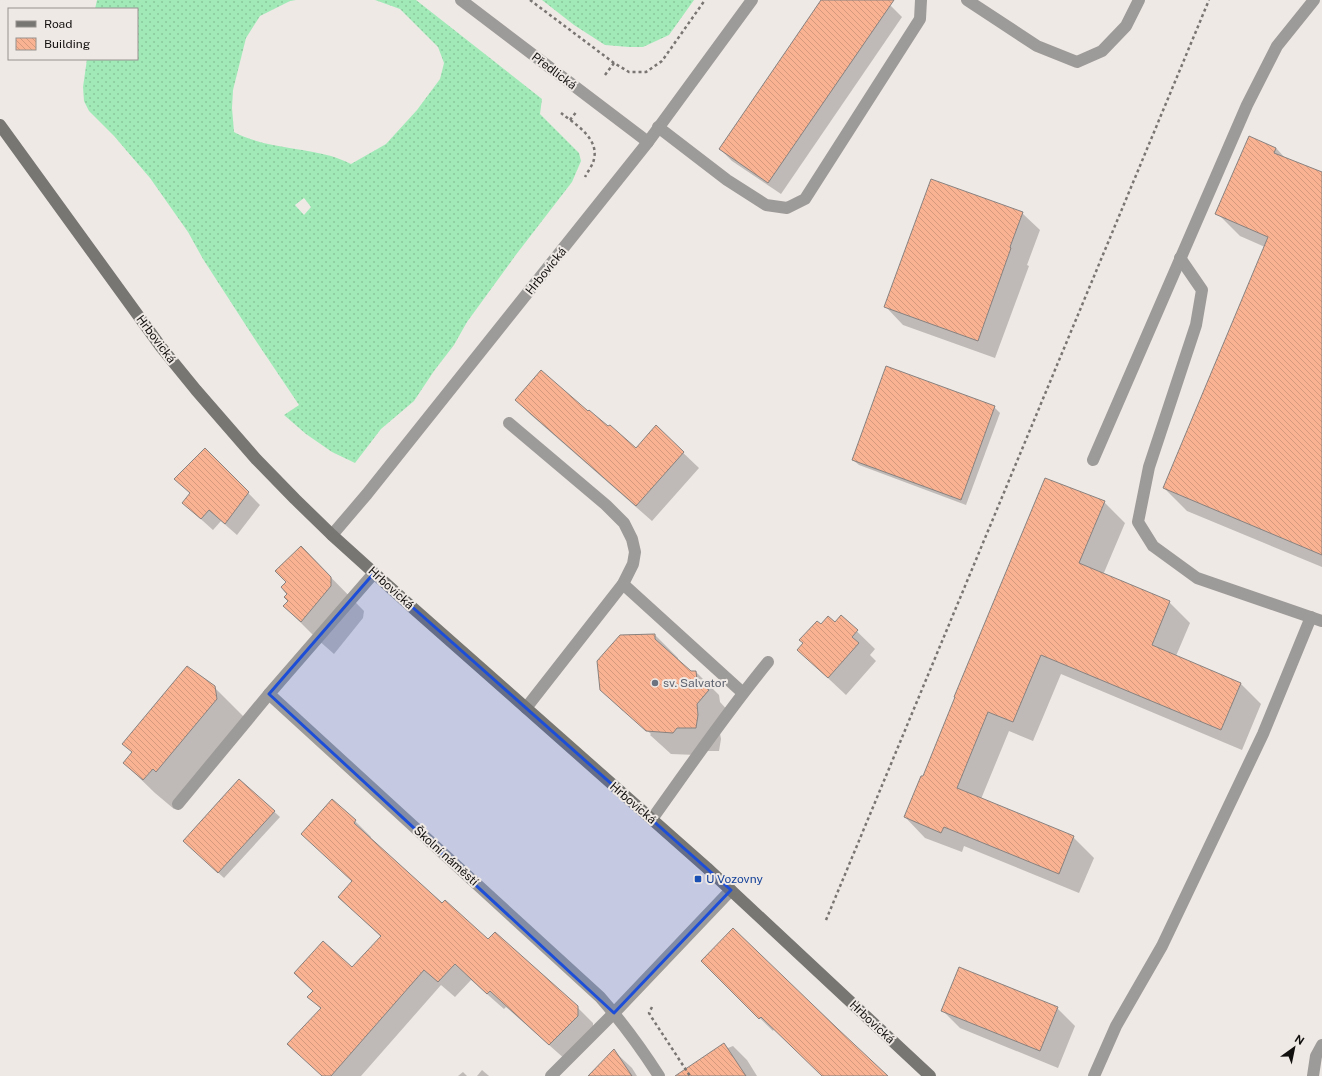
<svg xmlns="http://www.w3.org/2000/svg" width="1322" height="1076" viewBox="0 0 1322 1076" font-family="'Public Sans',sans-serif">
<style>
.grass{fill:url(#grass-dots);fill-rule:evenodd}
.shadow{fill:#0003}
.building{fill:url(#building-back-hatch);stroke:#888280}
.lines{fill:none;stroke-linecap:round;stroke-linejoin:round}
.path{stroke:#797572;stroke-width:2.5;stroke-dasharray:3 3;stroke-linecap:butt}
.lane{stroke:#9d9b99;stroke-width:12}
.street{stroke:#9d9b99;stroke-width:12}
.secondary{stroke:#777672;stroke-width:12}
.marked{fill:#1d4ed8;fill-opacity:0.2;stroke:#1d4ed8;stroke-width:3;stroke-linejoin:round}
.worship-dot{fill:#6b7280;stroke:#efe9e5;stroke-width:1.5}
.transit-dot{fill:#1a4fb4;stroke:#efe9e5;stroke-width:1.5}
.labels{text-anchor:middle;stroke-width:4;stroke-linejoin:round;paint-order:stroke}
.street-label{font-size:12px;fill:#12100f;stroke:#efe9e5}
.worship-label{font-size:12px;fill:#5b616d;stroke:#efe9e5;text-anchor:start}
.transit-label{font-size:12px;fill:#164399;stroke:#efe9e5;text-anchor:start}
</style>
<defs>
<pattern id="grass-dots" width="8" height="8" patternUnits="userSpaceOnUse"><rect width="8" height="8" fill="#a1eab8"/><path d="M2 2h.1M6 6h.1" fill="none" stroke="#8ac89d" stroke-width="1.8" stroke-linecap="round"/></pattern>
<pattern id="building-back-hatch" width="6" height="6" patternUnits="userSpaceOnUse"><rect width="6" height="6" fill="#fab392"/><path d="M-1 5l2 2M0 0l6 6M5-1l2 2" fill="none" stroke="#d5997d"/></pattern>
</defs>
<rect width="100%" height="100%" fill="#efe9e5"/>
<g class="grass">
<path d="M 97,0 L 296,0 L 290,1 L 260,16 L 246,38 L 233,90 L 232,108 L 234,132 C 264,148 299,147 331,156 C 338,158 345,161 351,164 L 386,144 L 417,110 L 440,79 L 444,63 L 438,47 L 400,9 L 375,0 L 416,0 L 542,99 L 540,114 L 579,153 L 581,161 L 572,182 L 515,256 L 467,322 L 454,345 L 434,371 L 414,401 L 381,429 L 355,463 L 332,452 L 306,434 L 284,415 L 299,405 L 254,338 L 203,259 L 188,232 L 150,178 L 114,136 L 89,111 L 84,101 L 83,87 L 87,59 L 137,59 L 137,9 L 95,9 ZM 304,198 L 311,207 L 304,215 L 295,205 Z"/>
<polygon points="542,0 694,0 669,35 643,47 629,47 605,45 574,25"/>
</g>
<g class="shadow">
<polygon points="822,0 882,0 890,5 902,17 781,194 732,161 720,149"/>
<polygon points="1276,148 1286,159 1322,174 1322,567 1187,511 1164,488 1265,247 1240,236 1217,213"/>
<polygon points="1022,213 1040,230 1027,265 1029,266 995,358 903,325 886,307"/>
<polygon points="516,400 588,413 636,450 656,427 699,468 652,521 531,415"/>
<polygon points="994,407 1000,413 966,505 859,465 853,460"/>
<polygon points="205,449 260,505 237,535 221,521 213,530 183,503 191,494 176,479"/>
<polygon points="1046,479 1104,502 1125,523 1103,575 1169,602 1190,623 1176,656 1241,684 1261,704 1242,750 1061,674 1033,741 1009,731 981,799 1073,837 1094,858 1079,893 964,846 962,852 925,838 905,817 923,778"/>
<polygon points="301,547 364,611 363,618 334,654 317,639 284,606 289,602 289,594"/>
<polygon points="841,616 875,649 870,655 876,661 846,695 798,650 821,626 835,623"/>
<polygon points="655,635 678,658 678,661 690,672 696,672 719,695 720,702 731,714 719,728 721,739 719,751 700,751 696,755 671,754 650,735 651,734 623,709 623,711 601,690"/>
<polygon points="214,687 245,718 184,798 174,809 155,793 124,763 133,753 123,744"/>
<polygon points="239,780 280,817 224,878 190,847"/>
<polygon points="355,821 371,837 370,839 442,905 577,1007 593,1023 593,1032 566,1060 506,1007 504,1009 471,980 455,997 441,985 361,1076 322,1076 289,1044 321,1009 309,997 352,969 381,937 339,897 353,882 302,834"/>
<polygon points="702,961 887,1076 824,1076 774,1029 773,1031"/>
<polygon points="1057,1008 1075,1026 1058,1068 960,1028 942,1010"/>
<polygon points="724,1044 728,1048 733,1046 747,1060 757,1076 699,1076"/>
<polygon points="614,1051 632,1068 637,1076 589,1076"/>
<polygon points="482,1070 489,1076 477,1076"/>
<polygon points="463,1072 467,1076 458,1076"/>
</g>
<g class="building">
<polygon points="821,0 894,0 768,183 719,149"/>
<polygon points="1249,136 1276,148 1274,153 1322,172 1322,555 1163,488 1268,237 1215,214"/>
<polygon points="931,179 1023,212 1010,247 1011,248 978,341 884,307"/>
<polygon points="886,366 995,406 961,500 852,460"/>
<polygon points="541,370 588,411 589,410 608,426 610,425 636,448 656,425 684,452 636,506 515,400"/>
<polygon points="205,448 249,492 225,524 209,510 201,519 182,503 190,493 174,479"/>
<polygon points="1045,478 1105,501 1079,563 1170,601 1152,645 1241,683 1221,730 1041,655 1013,722 988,712 957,788 1074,836 1059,874 944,827 941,833 904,817 921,776 923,776 955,697 954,697"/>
<polygon points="301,546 331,577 331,586 301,622 283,606 288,601 284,597 287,594 281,587 286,582 275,571"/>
<polygon points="841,615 858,630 852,637 859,643 828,678 797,650 803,643 799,640 817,621 821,624 828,616 835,622"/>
<polygon points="655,634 655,639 691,671 696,671 697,680 709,690 697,704 698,715 696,728 677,728 673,733 646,731 600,690 597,661 620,635"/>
<polygon points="187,666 215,686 217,699 156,772 153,769 143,780 123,763 132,752 122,744"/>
<polygon points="239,779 275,811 218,873 183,841"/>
<polygon points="332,799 356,820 354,823 442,903 445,900 488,939 495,932 578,1006 578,1016 549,1045 490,991 487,994 455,964 438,982 424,970 331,1076 322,1076 287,1044 321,1008 307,997 313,991 294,973 323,941 352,967 381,936 338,897 352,881 301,834"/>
<polygon points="733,928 838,1029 888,1076 822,1076 761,1017 759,1019 701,961"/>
<polygon points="959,967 1058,1007 1040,1051 941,1011"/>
<polygon points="724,1043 746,1076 675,1076"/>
<polygon points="614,1049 632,1076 588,1076"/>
</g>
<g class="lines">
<g class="path">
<polyline points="530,0 614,63 629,72 646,72 662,61 705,0"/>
<polyline points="605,75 614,63"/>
<path d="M 561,113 C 575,124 599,138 594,159 C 593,165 588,171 585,177"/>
<polyline points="570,120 577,111"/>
<polyline points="826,920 1209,0"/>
<polyline points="652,1007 649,1013 652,1018 690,1076"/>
</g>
<g class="lane">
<polyline points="967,0 1037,46 1077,62 1102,51 1126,26 1139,0"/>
<polyline points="658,127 727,180 766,205 787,208 805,199 920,19 921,0"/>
<polyline points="1180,258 1202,290 1196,325 1149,467 1138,522 1153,546 1197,578 1322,621"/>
<polyline points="509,423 606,505 624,523 632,539 635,552 633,564 623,584 526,708"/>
<polyline points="1093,460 1247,105 1277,46 1314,0"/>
<polyline points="623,584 743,693"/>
<path d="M 652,819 C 690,766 726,713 768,662"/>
<polyline points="1094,1076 1116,1026 1162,946 1263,734 1311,617"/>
<polyline points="1313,1076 1316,1056 1322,1045"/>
</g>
<g class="street">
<polyline points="461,0 648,142"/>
<polyline points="332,535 367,494 648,142 752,0"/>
<path d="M 269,694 L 600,997 C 622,1022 641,1048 659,1076"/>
<polyline points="178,804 269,694 374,573"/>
<polyline points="551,1076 614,1013 731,890"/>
</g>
<polyline class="secondary" points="0,125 161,347 196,390 256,459 295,499 332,535 414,609 707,868 930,1076"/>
</g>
<path class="marked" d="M 374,573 L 731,890 L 614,1013 L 269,694 Z"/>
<circle class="worship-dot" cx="655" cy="683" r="4"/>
<rect class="transit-dot" x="694" y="875" width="8" height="8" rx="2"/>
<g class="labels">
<g class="street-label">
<text transform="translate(554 71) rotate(37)" y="4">Předlická</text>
<text transform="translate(546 271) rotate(-51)" y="4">Hrbovická</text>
<text transform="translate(156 339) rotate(53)" y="4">Hrbovická</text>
<text transform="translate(391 588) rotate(42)" y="4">Hrbovická</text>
<text transform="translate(633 803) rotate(41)" y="4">Hrbovická</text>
<text transform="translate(446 856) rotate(42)" y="4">Školní náměstí</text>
<text transform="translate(872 1022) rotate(43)" y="4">Hrbovická</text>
</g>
<g class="worship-label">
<text x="663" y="687">sv. Salvator</text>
</g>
<g class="transit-label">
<text x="706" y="883">U Vozovny</text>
</g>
</g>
<rect x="8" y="8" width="130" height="52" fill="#efe9e5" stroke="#97928f"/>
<rect x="16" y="21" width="20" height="6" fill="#777672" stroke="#97928f"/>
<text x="44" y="28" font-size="12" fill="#12100f">Road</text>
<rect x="16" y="38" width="20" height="12" fill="url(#building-back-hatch)" stroke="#97928f"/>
<text x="44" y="48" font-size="12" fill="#12100f">Building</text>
<g transform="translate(1294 1048) rotate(33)" stroke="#efe9e5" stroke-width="3" paint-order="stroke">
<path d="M0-3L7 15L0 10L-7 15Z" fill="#12100f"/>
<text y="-6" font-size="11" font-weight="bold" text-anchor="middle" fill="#12100f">N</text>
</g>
</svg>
